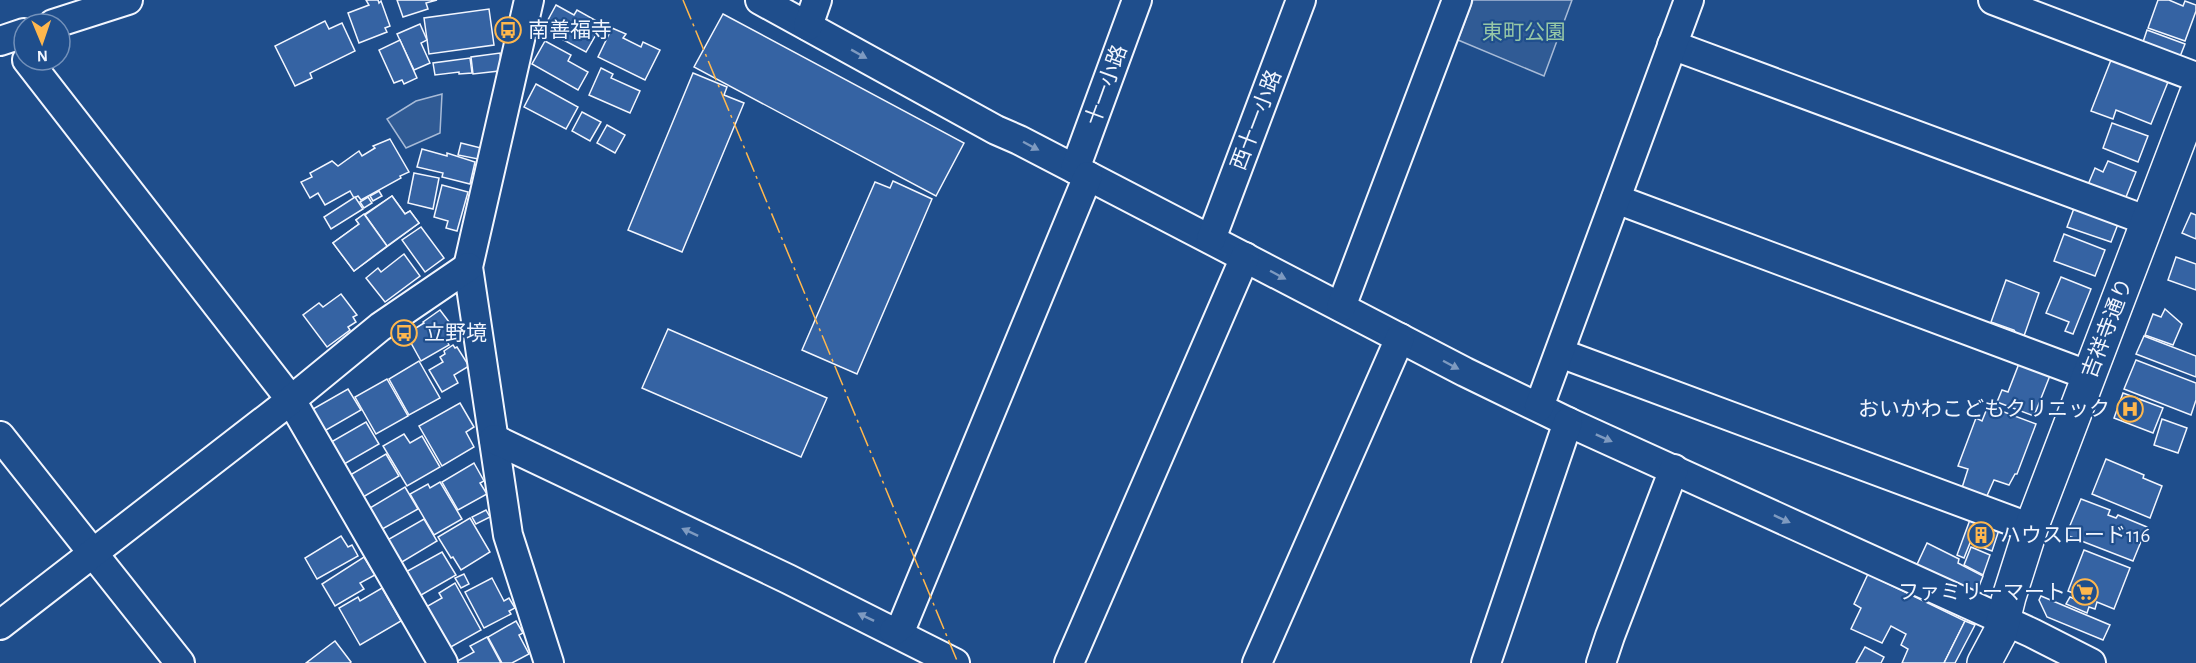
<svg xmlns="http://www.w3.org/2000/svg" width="2196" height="663" viewBox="0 0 2196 663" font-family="'Alegreya Sans','Noto Sans JP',sans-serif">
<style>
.built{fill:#305b95;stroke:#a8bbd7;stroke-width:1.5}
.building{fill:#3563a3;stroke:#f2f6ff;stroke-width:1.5}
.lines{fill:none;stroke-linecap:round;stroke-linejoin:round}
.minor-casing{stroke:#f2f6ff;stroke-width:32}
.major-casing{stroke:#f2f6ff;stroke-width:36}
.minor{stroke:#1f4e8c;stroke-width:28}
.major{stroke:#1f4e8c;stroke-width:33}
.power{stroke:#ffb74d;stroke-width:1.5;stroke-dasharray:21 4.5 3 4.5;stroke-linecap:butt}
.oneway{fill:#7e9ac0}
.labels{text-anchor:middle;stroke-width:4.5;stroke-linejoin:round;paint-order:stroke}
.poi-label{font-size:21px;fill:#f2f6ff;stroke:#1f4e8c;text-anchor:start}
.park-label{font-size:21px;fill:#97c8a6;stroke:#1f4e8c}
.street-label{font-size:21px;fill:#f2f6ff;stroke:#1f4e8c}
</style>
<rect width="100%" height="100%" fill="#1f4e8c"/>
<g class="built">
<polygon points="1473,0 1572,0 1544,76 1458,40"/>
<polygon points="442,94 440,133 406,148 387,119 416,101"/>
</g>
<g class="building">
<polygon points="366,0 378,0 379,3 381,1 390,26 385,28 387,32 359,43 348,13 369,5"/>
<polygon points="397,0 437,0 426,3 428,9 403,17"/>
<polygon points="2158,0 2169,0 2183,6 2185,1 2196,5 2196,11 2185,41 2148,28"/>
<polygon points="556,5 574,15 577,10 602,24 586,52 543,29"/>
<polygon points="489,9 494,45 429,54 424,18"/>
<polygon points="723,14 964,143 936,196 694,67"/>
<polygon points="325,21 329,29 342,23 355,51 310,73 312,78 295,86 275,46"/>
<polygon points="420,24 427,40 421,43 430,63 414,70 397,34"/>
<polygon points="612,28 626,34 623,38 641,47 643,42 660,50 645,80 598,57"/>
<polygon points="2147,30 2185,44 2179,59 2142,45"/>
<polygon points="400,40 417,78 404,84 402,80 394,83 379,50"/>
<polygon points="545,41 571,55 568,61 588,72 578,90 532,64"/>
<polygon points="500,53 501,63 499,71 473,74 471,57"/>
<polygon points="470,58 472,73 459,74 459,72 435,75 433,63"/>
<polygon points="2111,60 2168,82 2151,124 2116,110 2113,119 2091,111"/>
<polygon points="601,68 613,74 611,78 640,91 630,113 589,95"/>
<polygon points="693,73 727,87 724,95 744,103 682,252 628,230"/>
<polygon points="536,84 578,107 566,129 524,107"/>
<polygon points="582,112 601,122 590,141 572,131"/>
<polygon points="2112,123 2148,136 2138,162 2103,148"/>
<polygon points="607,125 625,135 615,153 597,143"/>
<polygon points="390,139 409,172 400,176 401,178 361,200 358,196 354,198 350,191 325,205 318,193 310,198 301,182 312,177 310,173 332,161 338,166 359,151 362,156 375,148 373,146"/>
<polygon points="461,143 481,148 478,159 458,155"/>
<polygon points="422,149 447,156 447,153 475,162 470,184 442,177 443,173 417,167"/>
<polygon points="2108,161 2136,172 2124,202 2087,187 2095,168 2103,172"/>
<polygon points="414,173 439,178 433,209 408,203"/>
<polygon points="893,181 932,199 857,374 802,350 875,182 890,188"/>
<polygon points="442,185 468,192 457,231 446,228 448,221 434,217"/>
<polygon points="379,191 382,196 373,201 370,196"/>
<polygon points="392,196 405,214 410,211 419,223 354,271 333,243 359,224 356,220"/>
<polygon points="392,196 405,214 410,211 419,223 387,246 365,215"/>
<polygon points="355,197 363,209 331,229 324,217"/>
<polygon points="368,197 372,203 364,208 360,202"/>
<polygon points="2076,203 2120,219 2111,242 2067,227"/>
<polygon points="2191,213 2196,215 2196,239 2182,233"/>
<polygon points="364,214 387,246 354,271 333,243 359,224 356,220"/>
<polygon points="421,227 444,258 425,272 402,240"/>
<polygon points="2064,234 2105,250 2095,276 2054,261"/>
<polygon points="404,254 420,276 385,302 366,278 378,268 381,272"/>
<polygon points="2176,257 2196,264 2196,290 2168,280"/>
<polygon points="2061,277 2091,289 2073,334 2065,331 2069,322 2046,313"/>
<polygon points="2006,280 2039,293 2024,336 2017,335 2014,330 1991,322"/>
<polygon points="341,294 357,315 353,317 356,322 348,327 350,330 327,347 303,315 319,303 323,307"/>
<polygon points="2165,309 2182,324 2173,345 2145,335 2153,314 2161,317"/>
<polygon points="440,310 459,335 448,343 449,345 421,361 406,334 424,323 423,322"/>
<polygon points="668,329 827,398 801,457 642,388"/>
<polygon points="2144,336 2196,356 2196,377 2136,354"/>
<polygon points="453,345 455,348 457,347 469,366 454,375 458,383 442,392 429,370 443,362 440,357 445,354 444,351"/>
<polygon points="2136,360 2196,383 2196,400 2191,415 2124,389"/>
<polygon points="419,361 440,398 409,415 389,379"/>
<polygon points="2020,361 2051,373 2034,416 1997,402 2002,390 2008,392"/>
<polygon points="387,379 408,416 376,434 355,397"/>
<polygon points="348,389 361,410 321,433 311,416 313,409"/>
<polygon points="2123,393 2163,408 2153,433 2114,418"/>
<polygon points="460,403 474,427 466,432 474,447 442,466 419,426"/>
<polygon points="1988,406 2036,424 2017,474 2015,474 2009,485 1994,480 1986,498 1960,494 1968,469 1958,466 1976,418 1982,421"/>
<polygon points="2162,419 2187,428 2178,453 2154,445"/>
<polygon points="366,422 379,444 339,467 326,445"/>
<polygon points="404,434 410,443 422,436 440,467 407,486 383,446"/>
<polygon points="386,454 399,476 358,500 345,478"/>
<polygon points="2106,459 2144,475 2143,478 2162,486 2150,518 2092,494"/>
<polygon points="474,463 484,481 480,483 487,494 458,510 442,482"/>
<polygon points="440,482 462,519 434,535 410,494 428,484 430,488"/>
<polygon points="405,487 418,509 377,532 365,511"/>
<polygon points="2081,499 2110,510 2108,515 2116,518 2118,515 2147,527 2133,561 2066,535"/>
<polygon points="486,510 490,517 476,524 472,517"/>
<polygon points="1971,517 2000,527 1992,551 1970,543 1964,558 1957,555"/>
<polygon points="470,518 490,552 461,570 453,557 451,558 438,537"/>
<polygon points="424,519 437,541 397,565 384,542"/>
<polygon points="341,536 348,547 352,545 358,556 317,579 305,558"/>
<polygon points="1927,543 1959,559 1958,563 1983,576 1978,589 1971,598 1914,571"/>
<polygon points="1971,547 1990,555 1983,575 1964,565"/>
<polygon points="2084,550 2130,568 2114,609 2097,602 2095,609 2089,607 2087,613 2066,604 2070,597 2080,601 2081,596 2068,591"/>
<polygon points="442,552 456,575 416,598 402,574"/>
<polygon points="364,557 375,575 360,583 364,589 335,606 322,584"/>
<polygon points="464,574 469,584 461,588 455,578"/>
<polygon points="1868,574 1965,621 1944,663 1902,663 1908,649 1901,645 1906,634 1891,626 1882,643 1851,629 1861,608 1854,604"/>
<polygon points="492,578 504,601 509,598 515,608 509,611 511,614 484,628 465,592"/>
<polygon points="455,583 481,630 449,648 426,607 442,598 439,593"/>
<polygon points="382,588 401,621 360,645 339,608 358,597 360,601"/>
<polygon points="2041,596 2110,625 2103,640 2047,617 2039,600"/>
<polygon points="516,621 523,633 519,635 529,654 512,663 502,663 488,637"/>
<polygon points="1965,621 1975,625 1955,663 1944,663"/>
<polygon points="487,637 501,663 454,663 474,652 470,646"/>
<polygon points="335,641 351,662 350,663 306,663"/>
<polygon points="1865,647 1884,657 1881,663 1856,663"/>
</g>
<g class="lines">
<g class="minor-casing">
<g id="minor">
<polyline points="529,0 468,267 508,535 549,663"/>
<polyline points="760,0 996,130 1019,140 1465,372 1568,422 2032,633 2091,663"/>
<polyline points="1993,0 2196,77"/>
<polyline points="53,24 128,0"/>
<polyline points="808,26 817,0"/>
<polyline points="0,41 24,33"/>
<polyline points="1672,45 2148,221"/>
<polyline points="27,60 291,400 443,663"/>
<polyline points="1075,169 1137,0"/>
<polyline points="1616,199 2090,376"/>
<polyline points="1211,239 1301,0"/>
<polyline points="1341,307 1457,0"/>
<polyline points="1560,353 2031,528"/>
<polyline points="1539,407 1689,0"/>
<polyline points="0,436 180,663"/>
<polyline points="494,439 788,579 955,663"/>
<polyline points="0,625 291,400 380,327 468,267"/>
<polyline points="894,631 903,624 1088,176"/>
<polyline points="1069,663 1245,257"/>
<polyline points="1257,663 1400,338"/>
<polyline points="1486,663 1568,422"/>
<polyline points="1601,663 1610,636 1674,469"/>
</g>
</g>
<g class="major-casing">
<polyline id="major" points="1984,663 2000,633 2009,597 2031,528 2196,95"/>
</g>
<use href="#minor" class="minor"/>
<use href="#major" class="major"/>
<polyline class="power" points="683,0 958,663"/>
</g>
<defs><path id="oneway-solid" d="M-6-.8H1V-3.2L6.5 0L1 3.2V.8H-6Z" transform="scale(1.5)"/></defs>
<g class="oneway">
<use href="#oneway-solid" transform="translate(859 54) rotate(29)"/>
<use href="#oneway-solid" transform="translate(1031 146) rotate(28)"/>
<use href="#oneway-solid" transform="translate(1278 275) rotate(28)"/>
<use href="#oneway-solid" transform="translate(1451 365) rotate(28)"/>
<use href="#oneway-solid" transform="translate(1604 438) rotate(24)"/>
<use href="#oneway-solid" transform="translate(1782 519) rotate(25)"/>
<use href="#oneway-solid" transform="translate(690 532) rotate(-155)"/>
<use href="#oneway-solid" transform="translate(866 617) rotate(-154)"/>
</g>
<defs>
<g id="bus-ring" transform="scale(1.35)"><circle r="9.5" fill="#1f4e8c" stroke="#ffb74d" stroke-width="1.5"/><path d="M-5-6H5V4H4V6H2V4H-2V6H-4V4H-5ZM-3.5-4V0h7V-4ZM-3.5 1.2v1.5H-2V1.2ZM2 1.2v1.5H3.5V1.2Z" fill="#ffb74d"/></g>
<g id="hospital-ring" transform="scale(1.35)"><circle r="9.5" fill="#1f4e8c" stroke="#ffb74d" stroke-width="1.5"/><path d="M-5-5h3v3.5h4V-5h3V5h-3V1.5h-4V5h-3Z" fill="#ffb74d"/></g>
<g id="building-ring" transform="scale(1.35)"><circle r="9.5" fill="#1f4e8c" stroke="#ffb74d" stroke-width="1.5"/><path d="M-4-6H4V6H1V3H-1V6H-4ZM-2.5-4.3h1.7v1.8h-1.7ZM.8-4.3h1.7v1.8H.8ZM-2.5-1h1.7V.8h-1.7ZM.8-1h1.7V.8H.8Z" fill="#ffb74d"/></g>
<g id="supermarket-ring" transform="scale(1.35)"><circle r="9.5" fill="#1f4e8c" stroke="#ffb74d" stroke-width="1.5"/><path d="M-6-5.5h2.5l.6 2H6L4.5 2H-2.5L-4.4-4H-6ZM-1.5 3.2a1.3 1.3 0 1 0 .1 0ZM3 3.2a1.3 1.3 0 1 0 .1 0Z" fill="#ffb74d"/></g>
</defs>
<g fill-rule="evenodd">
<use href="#bus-ring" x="508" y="30"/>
<use href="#bus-ring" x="404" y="333"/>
<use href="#hospital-ring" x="2130" y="409"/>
<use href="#building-ring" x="1981" y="535"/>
<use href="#supermarket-ring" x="2085" y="592"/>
</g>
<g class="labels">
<g class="poi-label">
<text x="528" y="37">南善福寺</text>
<text x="424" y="340">立野境</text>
<text x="2110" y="416" text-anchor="end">おいかわこどもクリニック</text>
<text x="2000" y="542">ハウスロード116</text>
<text x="2066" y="599" text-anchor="end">ファミリーマート</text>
</g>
<g class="park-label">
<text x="1524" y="39">東町公園</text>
</g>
<g class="street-label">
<text transform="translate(1106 85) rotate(-70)" y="7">十一小路</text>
<text transform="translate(1256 120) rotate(-69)" y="7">西十一小路</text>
<text transform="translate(2107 328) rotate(-69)" y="7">吉祥寺通り</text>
</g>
</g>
<g transform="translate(42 42) rotate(178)"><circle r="28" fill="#1f4e8c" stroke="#7391ba" stroke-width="1.5"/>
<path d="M0-4.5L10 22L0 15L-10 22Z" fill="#ffb74d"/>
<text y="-9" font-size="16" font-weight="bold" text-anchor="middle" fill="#f2f6ff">N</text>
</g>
</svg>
